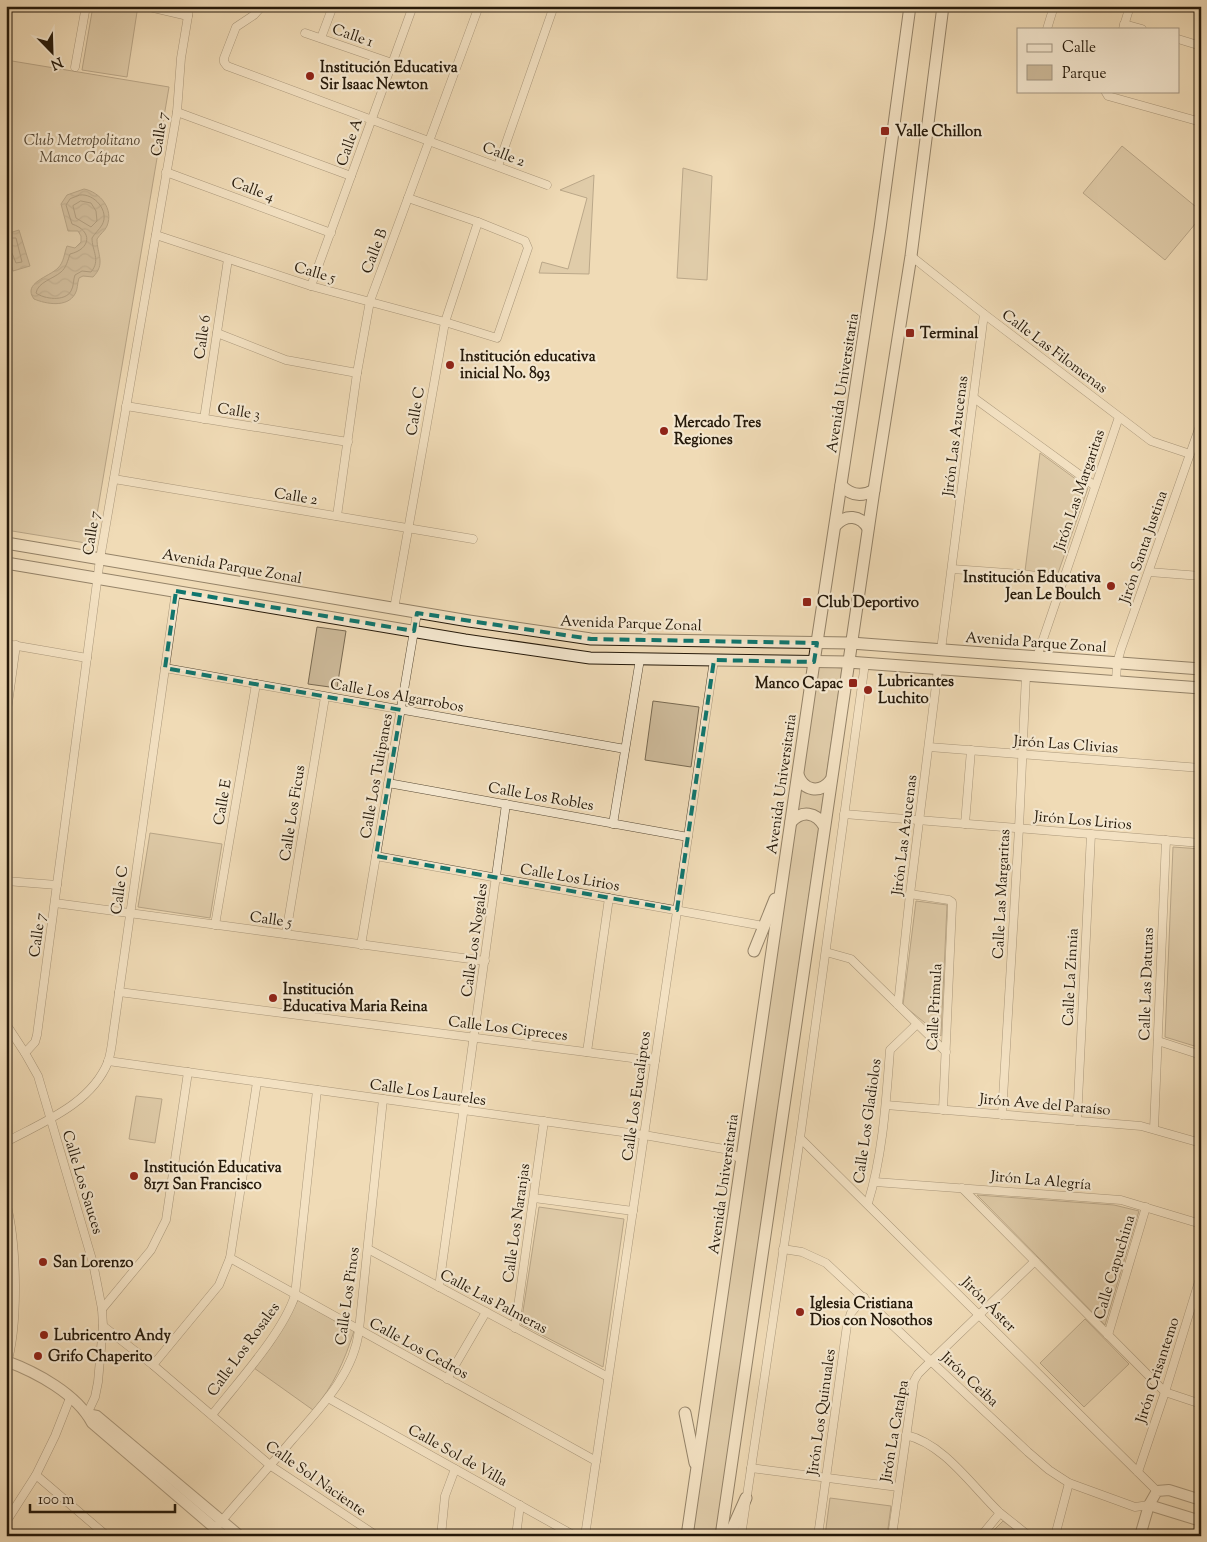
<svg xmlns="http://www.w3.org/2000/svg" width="1207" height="1542" viewBox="0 0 1207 1542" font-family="'Sorts Mill Goudy',serif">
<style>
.park{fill:#cdba9a;stroke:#796a52}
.water{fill:url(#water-waves);stroke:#75664e}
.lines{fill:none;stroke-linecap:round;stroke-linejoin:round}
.shore{stroke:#685943;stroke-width:1}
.minor-casing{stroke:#584a35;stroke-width:9}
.tertiary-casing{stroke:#584a35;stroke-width:12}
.secondary-casing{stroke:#25190a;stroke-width:13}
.minor{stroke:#f5e8d0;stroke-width:8}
.tertiary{stroke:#f5e8d0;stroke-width:10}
.secondary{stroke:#f5e8d0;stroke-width:11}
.marked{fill:none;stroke:#0f766e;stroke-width:4;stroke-dasharray:10 6;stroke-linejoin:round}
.poi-dot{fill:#8f2418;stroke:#f5e8d0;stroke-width:2}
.labels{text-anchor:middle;stroke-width:4.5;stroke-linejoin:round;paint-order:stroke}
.street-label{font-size:15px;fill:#25190a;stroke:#f5e8d0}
.poi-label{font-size:15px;font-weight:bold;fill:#25190a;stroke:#f5e8d0;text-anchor:start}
.park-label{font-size:15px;font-style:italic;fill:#574935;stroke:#f5e8d0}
</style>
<defs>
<pattern id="water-waves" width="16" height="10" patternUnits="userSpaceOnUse" patternTransform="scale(1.25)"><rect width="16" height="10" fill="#ab997c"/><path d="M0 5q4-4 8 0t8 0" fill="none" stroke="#8b7c64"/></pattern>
</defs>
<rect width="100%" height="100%" fill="#f0dbb7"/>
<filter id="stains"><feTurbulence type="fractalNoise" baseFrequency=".004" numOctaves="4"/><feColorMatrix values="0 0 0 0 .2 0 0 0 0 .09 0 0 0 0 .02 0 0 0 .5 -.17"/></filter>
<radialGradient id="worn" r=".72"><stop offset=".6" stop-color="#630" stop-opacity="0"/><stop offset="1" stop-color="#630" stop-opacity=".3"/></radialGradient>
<g class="park">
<polygon points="93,6 111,6 137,12 127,77 82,70"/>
<polygon points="6,60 169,87 92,544 6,530"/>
<polygon points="1122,146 1201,211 1201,217 1165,260 1083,193"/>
<polygon points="683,168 712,176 707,280 677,278"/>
<polygon points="594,175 589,274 539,273 542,262 568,269 587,198 560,190"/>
<polygon points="1040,453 1088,488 1057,576 1025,571"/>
<polygon points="317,627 346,631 337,688 308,684"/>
<polygon points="818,666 842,668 716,1536 692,1536"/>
<polygon points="653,701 699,707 691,767 645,760"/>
<polygon points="150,833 222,844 210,918 138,907"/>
<polygon points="1173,847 1201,849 1201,1048 1165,1037"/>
<polygon points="916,901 947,905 941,1036 903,1005"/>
<polygon points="136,1096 162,1099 155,1143 129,1139"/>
<polygon points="977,1195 1114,1205 1139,1211 1105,1325"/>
<polygon points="539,1207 624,1219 603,1367 521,1324"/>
<path d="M 298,1300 L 354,1331 C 344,1362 334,1385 313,1410 L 254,1368 L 273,1344 Z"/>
<polygon points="1085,1319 1129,1364 1084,1407 1040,1363"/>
<polygon points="830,1498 891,1506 887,1536 825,1536"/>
<polygon points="1003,1521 1023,1536 988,1536"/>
</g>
<g class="water">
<path d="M 84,189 C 100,192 114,209 107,226 C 105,231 100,234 97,239 C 97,254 106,264 93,277 L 83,276 L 79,278 C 77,284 78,289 75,294 C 67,308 46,304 34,299 C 22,283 49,277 58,268 C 64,262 64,254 67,246 L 75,248 L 81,242 L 81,236 L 78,231 L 68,231 L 61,204 L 67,195 Z"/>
<polygon points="19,230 30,266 13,271 6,250 6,234"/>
</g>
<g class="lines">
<g class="shore">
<path d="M 80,195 C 94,193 110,211 102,225 C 99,230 95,233 92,238 C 92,251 101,260 91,272 L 82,271 L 75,275 C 73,280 74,286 71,291 C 65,302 44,299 36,293 C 38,282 53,279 61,272 C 66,268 68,260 70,254 C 91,249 93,231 72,224 L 66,205 L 70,199 Z"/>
<polygon points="81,201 91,203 96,211 97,221 91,227 76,218 73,206"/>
<polyline points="6,238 16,238 22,262 16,263 12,253 6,252"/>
</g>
<g class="minor-casing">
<g id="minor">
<polyline points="145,6 188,16"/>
<polyline points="262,6 254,15 236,27 224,58 224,62 227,66 547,185"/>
<polyline points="1124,24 1142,29"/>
<polyline points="1047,29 1054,6"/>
<polyline points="1123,29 1130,6"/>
<polyline points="305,33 392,63"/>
<polyline points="321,38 333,6"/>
<polyline points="1178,39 1201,46"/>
<polyline points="75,67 86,6"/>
<polyline points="1105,91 1108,96 1201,122"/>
<polyline points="177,112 351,176"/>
<polyline points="498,166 554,6"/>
<polyline points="166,172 331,233"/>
<polyline points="156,235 311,286 445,322 497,338 528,248 525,241 478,222 408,198"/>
<polyline points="911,256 984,314 1151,441 1190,454"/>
<polyline points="311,286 413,6"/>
<polyline points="217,333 286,360 357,373"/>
<polyline points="974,398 1095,486"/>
<polyline points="126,406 348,442"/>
<polyline points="204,419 228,259"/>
<polyline points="114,479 473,539"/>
<polyline points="337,516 357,373 370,301 479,6"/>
<polyline points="952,569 1022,574 1063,580"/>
<polyline points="1149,572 1201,576"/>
<polyline points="394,609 445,322 478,222"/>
<polyline points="6,644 87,658"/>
<polyline points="941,650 984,314"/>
<polyline points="1037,657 1119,417"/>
<polyline points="165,668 625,749"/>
<polyline points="1116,682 1117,663 1121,649 1201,423"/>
<polyline points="6,718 16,645"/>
<polyline points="929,747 1201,768"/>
<polyline points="388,783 688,837"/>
<polyline points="844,814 1201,843"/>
<polyline points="613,824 640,659"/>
<polyline points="965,824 971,750"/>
<polyline points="376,856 758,925"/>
<polyline points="6,881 57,885"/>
<polyline points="910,894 949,900 952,902 952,906 943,1110"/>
<polyline points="55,903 485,961"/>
<polyline points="215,925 256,684"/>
<polyline points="286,934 325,697"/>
<polyline points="361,945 417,613"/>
<polyline points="826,952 851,959 946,1052"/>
<polyline points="119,992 655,1061"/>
<polyline points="898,1005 910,894 938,669"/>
<polyline points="6,1024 25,1053 38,1076 93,1263 102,1309 103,1326 98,1382 95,1397 87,1414"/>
<polyline points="1158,1041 1201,1055"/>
<polyline points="587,1052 609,898"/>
<polyline points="25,1053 35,1042 37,1035 100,559 177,112 181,58 188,16 188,6"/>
<polyline points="108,1061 644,1135 724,1149 742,1160"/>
<polyline points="886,1105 1141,1126 1201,1143"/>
<polyline points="1002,1115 1019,828 1026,675"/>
<polyline points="1077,1121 1091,834"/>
<polyline points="1154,1129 1166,840"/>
<polyline points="800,1138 1157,1491"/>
<path d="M 6,1142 C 43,1122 91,1104 108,1062 C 111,1053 112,1044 113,1035 L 176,591"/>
<polyline points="875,1182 1121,1200 1201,1224"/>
<polyline points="962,1188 1165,1392 1201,1404"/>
<polyline points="534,1198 633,1211"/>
<path d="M 6,1202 C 17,1244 19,1325 6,1367"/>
<path d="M 868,1203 C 883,1154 886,1101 890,1050 L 917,1024"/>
<polyline points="368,1249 608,1377"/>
<polyline points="783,1249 802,1252 826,1263 1028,1452 1049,1470 1069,1483 1135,1507 1149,1505"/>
<polyline points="230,1258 596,1461"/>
<polyline points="439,1287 506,804"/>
<polyline points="102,1309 151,1250 166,1220 188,1072"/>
<polyline points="103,1326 153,1365 271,1466 377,1536"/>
<polyline points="515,1328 544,1121"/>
<polyline points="1108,1335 1146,1207"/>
<polyline points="153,1365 219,1285 230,1258 257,1082"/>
<polyline points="447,1379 486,1312"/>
<polyline points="328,1398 575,1536"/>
<path d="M 212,1415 C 237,1383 283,1333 295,1295 L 317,1090"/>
<path d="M 906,1435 C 944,1444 971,1485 999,1512 C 1009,1520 1019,1528 1029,1536"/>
<polyline points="751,1468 898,1487"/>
<polyline points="1138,1472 1165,1392 1201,1275"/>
<polyline points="36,1475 107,1536"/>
<polyline points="6,1522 36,1475 55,1436 70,1398"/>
<path d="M 209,1536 C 236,1503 265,1472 292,1440 C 320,1408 354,1374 359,1330 L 383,1099"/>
<polyline points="441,1536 445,1496 455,1469"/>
<polyline points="516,1536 520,1505"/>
<polyline points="585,1536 714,660"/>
<polyline points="741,1536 800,1138 865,663"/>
<polyline points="818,1536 847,1325 851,1313 864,1297"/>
<polyline points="892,1536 914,1381 918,1374 931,1361 1035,1261"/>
<polyline points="981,1536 1000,1513"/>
<polyline points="1055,1536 1069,1483"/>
</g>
</g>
<g class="tertiary-casing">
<g id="tertiary">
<path d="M 6,1361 C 36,1372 77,1394 92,1423 L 224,1536"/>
<polyline points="87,1414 97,1416 240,1536"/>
<polyline points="1149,1505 1201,1521"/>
<polyline points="1140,1536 1149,1505 1157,1491 1169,1490 1201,1500"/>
</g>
</g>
<g class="secondary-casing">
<g id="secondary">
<path d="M 841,485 C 851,496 862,497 874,490"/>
<path d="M 836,525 C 846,514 860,515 868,528"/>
<polyline points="6,543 469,621 591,639 851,643 1201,669"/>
<polyline points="6,563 465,640 590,658 848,662 1201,688"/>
<path d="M 798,775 C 804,791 820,794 831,780"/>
<path d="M 791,822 C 802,810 816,812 824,826"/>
<polyline points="754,951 775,899"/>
<polyline points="685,1413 695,1463"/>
<polyline points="687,1536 814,662 880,228 910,6"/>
<polyline points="721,1536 874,490 911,256 943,6"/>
<polyline points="729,1536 746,1498"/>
</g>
</g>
<use href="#minor" class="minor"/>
<use href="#tertiary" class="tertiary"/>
<use href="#secondary" class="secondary"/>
</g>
<path d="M0 0H1207V1542H0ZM 176,591 L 414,631 L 417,613 L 591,639 L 817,643 L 814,662 L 714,660 L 677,910 L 376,856 L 401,710 L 165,668 Z" fill="#f0dbb7" fill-opacity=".55" fill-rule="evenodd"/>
<path class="marked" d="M 176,591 L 414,631 L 417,613 L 591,639 L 817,643 L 814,662 L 714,660 L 677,910 L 376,856 L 401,710 L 165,668 Z"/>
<g class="poi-dot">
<circle cx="310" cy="76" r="5"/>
<rect x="880" y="126" width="10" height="10" rx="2.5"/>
<rect x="905" y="328" width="10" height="10" rx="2.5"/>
<circle cx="450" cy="365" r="5"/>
<circle cx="664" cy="431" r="5"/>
<circle cx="1111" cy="586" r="5"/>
<rect x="802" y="597" width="10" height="10" rx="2.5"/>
<rect x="848" y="678" width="10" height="10" rx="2.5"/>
<circle cx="868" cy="690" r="5"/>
<circle cx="273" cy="998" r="5"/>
<circle cx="134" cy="1176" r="5"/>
<circle cx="43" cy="1262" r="5"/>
<circle cx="800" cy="1312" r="5"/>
<circle cx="44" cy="1335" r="5"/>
<circle cx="38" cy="1356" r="5"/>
</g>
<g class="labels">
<g class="street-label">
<text transform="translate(353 35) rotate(19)" y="5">Calle 1</text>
<text transform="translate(159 134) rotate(-81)" y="5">Calle 7</text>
<text transform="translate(349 142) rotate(-70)" y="5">Calle A</text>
<text transform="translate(504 154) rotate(21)" y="5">Calle 2</text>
<text transform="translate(253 189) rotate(21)" y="5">Calle 4</text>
<text transform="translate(374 251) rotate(-69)" y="5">Calle B</text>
<text transform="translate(315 272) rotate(16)" y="5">Calle 5</text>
<text transform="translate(202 337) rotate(-82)" y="5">Calle 6</text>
<text transform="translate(1055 351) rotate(37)" y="5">Calle Las Filomenas</text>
<text transform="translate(842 383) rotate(-81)" y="5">Avenida Universitaria</text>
<text transform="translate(239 411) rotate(9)" y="5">Calle 3</text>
<text transform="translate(415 411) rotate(-80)" y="5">Calle C</text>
<text transform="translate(955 436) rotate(-83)" y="5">Jirón Las Azucenas</text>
<text transform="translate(1079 490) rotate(-71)" y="5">Jirón Las Margaritas</text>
<text transform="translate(296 496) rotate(9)" y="5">Calle 2</text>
<text transform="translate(91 533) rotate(-81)" y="5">Calle 7</text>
<text transform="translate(1143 547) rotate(-71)" y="5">Jirón Santa Justina</text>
<text transform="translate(232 566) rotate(10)" y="5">Avenida Parque Zonal</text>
<text transform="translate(631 623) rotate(2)" y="5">Avenida Parque Zonal</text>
<text transform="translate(1036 642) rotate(4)" y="5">Avenida Parque Zonal</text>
<text transform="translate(397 695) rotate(10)" y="5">Calle Los Algarrobos</text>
<text transform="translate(1066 744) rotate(4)" y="5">Jirón Las Clivias</text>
<text transform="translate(376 776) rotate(-80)" y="5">Calle Los Tulipanes</text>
<text transform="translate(781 784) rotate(-82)" y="5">Avenida Universitaria</text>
<text transform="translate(541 796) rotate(10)" y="5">Calle Los Robles</text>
<text transform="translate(222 802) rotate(-80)" y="5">Calle E</text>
<text transform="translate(292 813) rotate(-81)" y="5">Calle Los Ficus</text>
<text transform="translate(1083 820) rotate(5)" y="5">Jirón Los Lirios</text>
<text transform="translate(904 835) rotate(-83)" y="5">Jirón Las Azucenas</text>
<text transform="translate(570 877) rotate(10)" y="5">Calle Los Lirios</text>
<text transform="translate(119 890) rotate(-82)" y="5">Calle C</text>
<text transform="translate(1001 894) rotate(-87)" y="5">Calle Las Margaritas</text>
<text transform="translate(271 919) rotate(8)" y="5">Calle 5</text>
<text transform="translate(37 935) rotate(-82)" y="5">Calle 7</text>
<text transform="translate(474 940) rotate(-82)" y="5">Calle Los Nogales</text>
<text transform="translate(1070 977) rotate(-87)" y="5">Calle La Zinnia</text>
<text transform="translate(1146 984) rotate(-88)" y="5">Calle Las Daturas</text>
<text transform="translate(934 1007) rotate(-87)" y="5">Calle Primula</text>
<text transform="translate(508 1028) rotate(7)" y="5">Calle Los Cipreces</text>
<text transform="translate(428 1092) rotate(8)" y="5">Calle Los Laureles</text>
<text transform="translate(636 1096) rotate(-82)" y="5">Calle Los Eucaliptos</text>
<text transform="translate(1045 1104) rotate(5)" y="5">Jirón Ave del Paraíso</text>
<text transform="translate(867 1121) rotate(-82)" y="5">Calle Los Gladiolos</text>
<text transform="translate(1041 1180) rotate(5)" y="5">Jirón La Alegría</text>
<text transform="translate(83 1182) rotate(73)" y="5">Calle Los Sauces</text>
<text transform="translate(723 1184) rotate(-82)" y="5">Avenida Universitaria</text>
<text transform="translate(516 1223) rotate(-82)" y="5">Calle Los Naranjas</text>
<text transform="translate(1114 1267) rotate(-73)" y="5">Calle Capuchina</text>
<text transform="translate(347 1296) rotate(-82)" y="5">Calle Los Pinos</text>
<text transform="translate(494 1301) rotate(28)" y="5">Calle Las Palmeras</text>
<text transform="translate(989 1304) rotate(45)" y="5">Jirón Áster</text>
<text transform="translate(419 1348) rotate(29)" y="5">Calle Los Cedros</text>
<text transform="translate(243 1349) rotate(-54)" y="5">Calle Los Rosales</text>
<text transform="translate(1157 1370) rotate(-72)" y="5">Jirón Crisantemo</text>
<text transform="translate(970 1379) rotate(43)" y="5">Jirón Ceiba</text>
<text transform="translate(821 1412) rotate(-82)" y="5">Jirón Los Quinuales</text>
<text transform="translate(894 1431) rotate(-80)" y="5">Jirón La Catalpa</text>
<text transform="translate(458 1455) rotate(29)" y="5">Calle Sol de Villa</text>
<text transform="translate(316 1478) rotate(35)" y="5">Calle Sol Naciente</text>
</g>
<g class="poi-label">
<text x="320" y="72">Institución Educativa<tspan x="320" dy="17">Sir Isaac Newton</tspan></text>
<text x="895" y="136">Valle Chillon</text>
<text x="920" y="338">Terminal</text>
<text x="460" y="361">Institución educativa<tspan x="460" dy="17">inicial No. 893</tspan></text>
<text x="674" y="427">Mercado Tres<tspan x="674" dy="17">Regiones</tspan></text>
<text x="1101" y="582" text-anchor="end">Institución Educativa<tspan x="1101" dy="17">Jean Le Boulch</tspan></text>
<text x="817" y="607">Club Deportivo</text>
<text x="878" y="686">Lubricantes<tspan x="878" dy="17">Luchito</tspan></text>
<text x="843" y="688" text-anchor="end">Manco Capac</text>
<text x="283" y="994">Institución<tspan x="283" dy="17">Educativa Maria Reina</tspan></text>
<text x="144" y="1172">Institución Educativa<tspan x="144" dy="17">8171 San Francisco</tspan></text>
<text x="53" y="1267">San Lorenzo</text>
<text x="810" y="1308">Iglesia Cristiana<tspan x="810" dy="17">Dios con Nosothos</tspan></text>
<text x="54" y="1340">Lubricentro Andy</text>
<text x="48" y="1361">Grifo Chaperito</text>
</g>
<g class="park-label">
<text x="82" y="145">Club Metropolitano<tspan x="82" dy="17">Manco Cápac</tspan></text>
</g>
</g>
<rect width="1207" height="1542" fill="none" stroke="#f0dbb7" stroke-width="25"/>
<rect x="8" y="8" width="1192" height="1527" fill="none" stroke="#25190a" stroke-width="2.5"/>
<rect x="12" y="12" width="1182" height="1517" fill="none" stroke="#25190a"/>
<rect x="1017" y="28" width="162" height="65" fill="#f5e8d0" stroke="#a29581"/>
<rect x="1027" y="44" width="25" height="8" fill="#f5e8d0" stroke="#a29581"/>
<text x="1062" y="52" font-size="15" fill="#25190a">Calle</text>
<rect x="1027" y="65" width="25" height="15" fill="#cdba9a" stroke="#a29581"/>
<text x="1062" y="78" font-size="15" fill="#25190a">Parque</text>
<g transform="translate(52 52) rotate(157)" stroke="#f5e8d0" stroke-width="4" paint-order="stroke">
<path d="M0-4L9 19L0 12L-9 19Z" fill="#25190a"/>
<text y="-8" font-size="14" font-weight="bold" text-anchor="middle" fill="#25190a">N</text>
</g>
<path d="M30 1504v8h145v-8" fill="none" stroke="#25190a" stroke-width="2.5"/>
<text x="38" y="1504" font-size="15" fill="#25190a" stroke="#f5e8d0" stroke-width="4" paint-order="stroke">100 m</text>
<rect width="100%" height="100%" filter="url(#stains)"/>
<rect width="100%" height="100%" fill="url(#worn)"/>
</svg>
